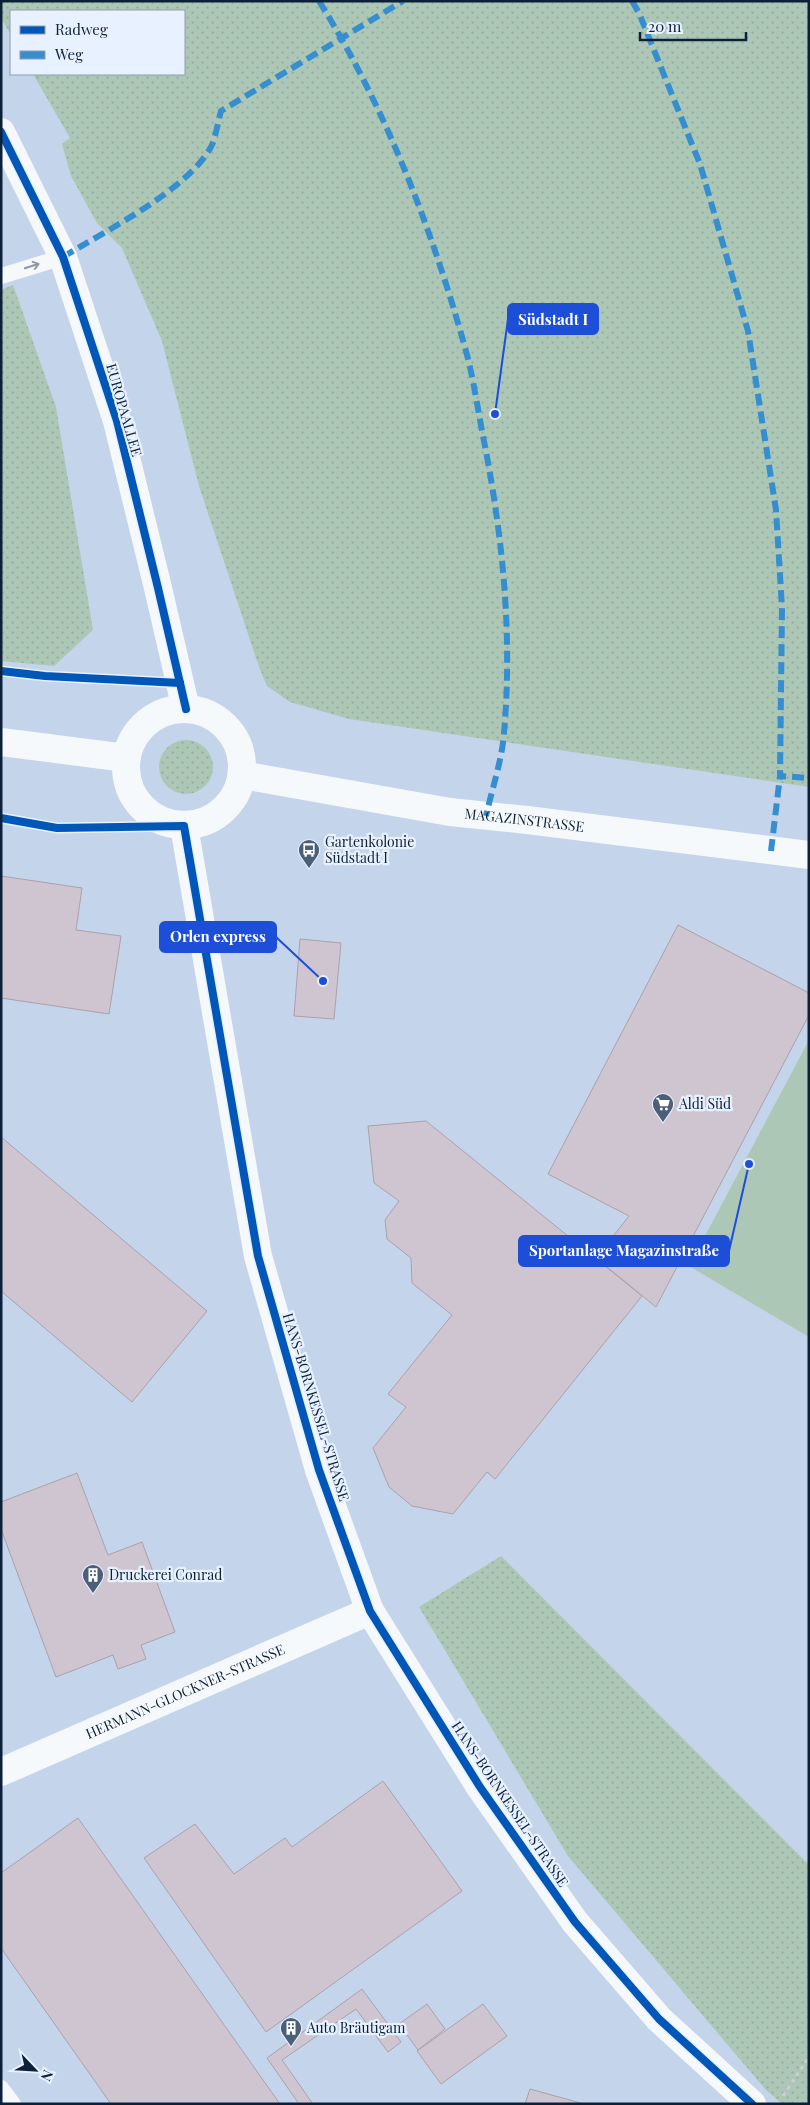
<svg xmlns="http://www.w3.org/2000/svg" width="810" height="2105" viewBox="0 0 810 2105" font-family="'Playfair Display',serif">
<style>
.green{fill:url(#green-dots)}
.pitch{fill:#adc7b6}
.building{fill:#cfc5d0;stroke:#aaa1ac}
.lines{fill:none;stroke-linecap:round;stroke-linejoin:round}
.path{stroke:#cacfd6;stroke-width:3;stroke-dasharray:4 4;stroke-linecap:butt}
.lane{stroke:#f6f9fc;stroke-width:16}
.street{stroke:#f6f9fc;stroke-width:28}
.secondary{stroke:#f6f9fc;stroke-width:28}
.quiet{stroke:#358ed0;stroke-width:6;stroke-dasharray:12 6;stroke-linecap:butt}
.cycleway-casing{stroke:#e7f1ff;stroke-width:11}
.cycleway{stroke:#0057b8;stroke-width:8}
.oneway{stroke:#8d97a5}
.labels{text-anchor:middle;stroke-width:4.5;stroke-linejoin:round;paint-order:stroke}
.street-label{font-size:14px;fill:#0d203a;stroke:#e7f1ff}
.poi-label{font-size:14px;fill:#0d203a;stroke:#e7f1ff;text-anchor:start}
.leader{fill:none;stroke:#1d4ed8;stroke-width:2}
.callout-dot{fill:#1d4ed8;stroke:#e7f1ff;stroke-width:2}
.callout{fill:#1d4ed8;stroke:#1d4ed8;stroke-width:2}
.callout-label{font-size:15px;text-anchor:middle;font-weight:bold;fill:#fff}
</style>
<defs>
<pattern id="green-dots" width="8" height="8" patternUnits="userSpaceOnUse" patternTransform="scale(1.25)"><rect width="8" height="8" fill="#adc7b6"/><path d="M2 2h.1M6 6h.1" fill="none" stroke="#94ab9d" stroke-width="1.8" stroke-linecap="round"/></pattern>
</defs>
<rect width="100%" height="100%" fill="#c4d4ea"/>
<g class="green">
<polygon points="1,1 809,1 809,787 349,719 290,702 267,686 259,667 199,486 162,341 122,248 97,223 71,176 62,144 70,138 33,74 184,74 184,11 11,11 11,35 1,18"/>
<polygon points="13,285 56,407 93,630 54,666 1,661 1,290"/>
<circle cx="186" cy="767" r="27"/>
<polygon points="501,1556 809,1865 809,2104 782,2104 765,2089 568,1856 419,1607"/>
</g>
<polygon class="pitch" points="809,1040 809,1337 689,1266"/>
<g class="building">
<polygon points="1,876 82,888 76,930 121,936 109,1014 1,998"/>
<polygon points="678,925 809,993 809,1015 656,1307 596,1258 629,1216 548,1174"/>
<polygon points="300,939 341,943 334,1019 294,1016"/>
<polygon points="426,1121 642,1296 495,1479 487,1472 453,1514 412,1506 389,1487 373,1448 406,1407 388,1394 452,1315 412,1283 411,1258 387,1239 385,1220 399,1201 374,1183 368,1126"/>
<polygon points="1,1137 207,1311 132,1402 1,1291"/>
<polygon points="77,1473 108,1555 142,1542 175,1632 141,1645 146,1659 118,1669 113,1655 56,1677 1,1529 1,1502"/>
<polygon points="383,1781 462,1891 266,2032 144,1858 195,1824 234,1874 285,1838 292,1847"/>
<polygon points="78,1818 280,2104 111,2104 1,1948 1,1873"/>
<polygon points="362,1989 401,2042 388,2052 356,2009 282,2060 313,2104 299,2104 267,2058"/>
<polygon points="427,2004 445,2029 418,2050 399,2024"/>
<polygon points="483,2004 507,2036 441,2084 417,2051"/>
<polygon points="530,2089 584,2104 525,2104"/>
</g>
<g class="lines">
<polyline class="path" points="783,2096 809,2057"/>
<g class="lane">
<polyline points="1,276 63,257"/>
<polyline points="1,2088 13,2104"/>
</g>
<g class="street">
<polyline points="1,132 63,257 117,421 158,588 186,709"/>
<path id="s1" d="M 242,775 L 450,812 L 527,820 L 809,855"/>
<path id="s2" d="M 1,1772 L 370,1611"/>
</g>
<g class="secondary">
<circle cx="184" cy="767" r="58"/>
<polyline points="1,742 126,758"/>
<polyline points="184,826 258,1256 319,1470 370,1611 480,1787 575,1922 659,2019 752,2104"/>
</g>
<g class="quiet">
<path d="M 319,1 C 386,108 432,229 466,351 C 473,377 477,404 482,431 C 502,530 513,632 504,733 C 502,760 492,789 486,816"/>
<polyline points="632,1 639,13 700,164 748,331 776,510 782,608 780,776 809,778"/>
<path d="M 63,257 C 105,231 190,189 212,145 C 216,135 218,122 221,111 L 403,1"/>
<polyline points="771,851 780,776"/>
</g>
<g class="cycleway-casing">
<g id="cycleway">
<polyline points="1,132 63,257 117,421 158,588 186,709"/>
<polyline points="1,671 45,676 180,683"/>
<polyline points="1,818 57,828 184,826 258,1256 319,1470 370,1611 480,1787 575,1922 659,2019 752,2104"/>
</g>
</g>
<use href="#cycleway" class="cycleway"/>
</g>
<defs><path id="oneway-shaft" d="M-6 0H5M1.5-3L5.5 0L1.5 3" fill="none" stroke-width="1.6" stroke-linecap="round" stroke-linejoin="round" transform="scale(1.25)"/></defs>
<use class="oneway" href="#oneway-shaft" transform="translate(32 266) rotate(-18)"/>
<defs>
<g id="bus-pin" transform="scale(1.125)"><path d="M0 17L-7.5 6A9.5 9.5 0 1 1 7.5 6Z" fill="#4d5f78" stroke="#e7f1ff"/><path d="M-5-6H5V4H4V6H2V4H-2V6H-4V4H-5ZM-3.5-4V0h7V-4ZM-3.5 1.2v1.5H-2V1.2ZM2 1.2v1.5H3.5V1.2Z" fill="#fff"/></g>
<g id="supermarket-pin" transform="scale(1.125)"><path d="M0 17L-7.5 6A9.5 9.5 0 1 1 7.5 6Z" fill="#4d5f78" stroke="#e7f1ff"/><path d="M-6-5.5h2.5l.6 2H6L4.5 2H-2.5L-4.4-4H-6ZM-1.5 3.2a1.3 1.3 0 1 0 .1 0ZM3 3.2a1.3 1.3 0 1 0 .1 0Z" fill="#fff"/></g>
<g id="building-pin" transform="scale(1.125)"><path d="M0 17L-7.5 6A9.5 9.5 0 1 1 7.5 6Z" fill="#4d5f78" stroke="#e7f1ff"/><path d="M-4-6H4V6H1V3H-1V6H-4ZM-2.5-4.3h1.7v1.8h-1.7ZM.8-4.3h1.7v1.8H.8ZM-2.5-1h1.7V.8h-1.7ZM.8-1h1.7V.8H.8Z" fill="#fff"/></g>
</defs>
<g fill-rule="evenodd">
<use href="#bus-pin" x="309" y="850"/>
<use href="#supermarket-pin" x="663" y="1104"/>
<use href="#building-pin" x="93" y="1575"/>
<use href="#building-pin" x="291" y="2028"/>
</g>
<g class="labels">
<g class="street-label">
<text transform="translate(124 410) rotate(74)" y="5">EUROPAALLEE</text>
<text dy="5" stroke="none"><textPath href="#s1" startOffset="286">MAGAZINSTRASSE</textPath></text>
<text transform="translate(316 1407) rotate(73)" y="5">HANS-BORNKESSEL-STRASSE</text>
<text dy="5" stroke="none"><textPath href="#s2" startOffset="201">HERMANN-GLOCKNER-STRASSE</textPath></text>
<text transform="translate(510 1804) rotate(56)" y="5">HANS-BORNKESSEL-STRASSE</text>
</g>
<g class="poi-label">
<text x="325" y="847">Gartenkolonie<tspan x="325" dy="16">Südstadt I</tspan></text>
<text x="679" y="1109">Aldi Süd</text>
<text x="109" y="1580">Druckerei Conrad</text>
<text x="307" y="2033">Auto Bräutigam</text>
</g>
</g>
<path class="leader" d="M495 414L508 319M323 981L276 937M749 1164L729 1251"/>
<g class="callout-dot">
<circle cx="495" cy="414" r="5"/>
<circle cx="323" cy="981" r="5"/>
<circle cx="749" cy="1164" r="5"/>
</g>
<g class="callout">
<rect x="508" y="304" width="90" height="30" rx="5"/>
<rect x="160" y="922" width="116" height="30" rx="5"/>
<rect x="519" y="1236" width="210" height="30" rx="5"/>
</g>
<g class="callout-label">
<text x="553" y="325">Südstadt I</text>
<text x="218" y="942">Orlen express</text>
<text x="624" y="1256">Sportanlage Magazinstraße</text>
</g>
<rect width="810" height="2105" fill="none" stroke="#0d203a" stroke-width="5"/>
<rect x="10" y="10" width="175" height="65" fill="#e7f1ff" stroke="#909db0"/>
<rect x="20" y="26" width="25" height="8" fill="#0057b8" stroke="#909db0"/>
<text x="55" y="35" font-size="15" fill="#0d203a">Radweg</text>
<rect x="20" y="51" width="25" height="8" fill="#358ed0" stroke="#909db0"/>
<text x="55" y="60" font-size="15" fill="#0d203a">Weg</text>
<g transform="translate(35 2070) rotate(115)" stroke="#e7f1ff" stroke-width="4" paint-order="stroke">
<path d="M0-4L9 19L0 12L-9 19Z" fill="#0d203a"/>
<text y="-8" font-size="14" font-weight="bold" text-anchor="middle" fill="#0d203a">N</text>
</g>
<path d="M640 32v8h106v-8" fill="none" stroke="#0d203a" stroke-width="2.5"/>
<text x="648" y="32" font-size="15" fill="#0d203a" stroke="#e7f1ff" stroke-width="4" paint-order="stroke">20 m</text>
</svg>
